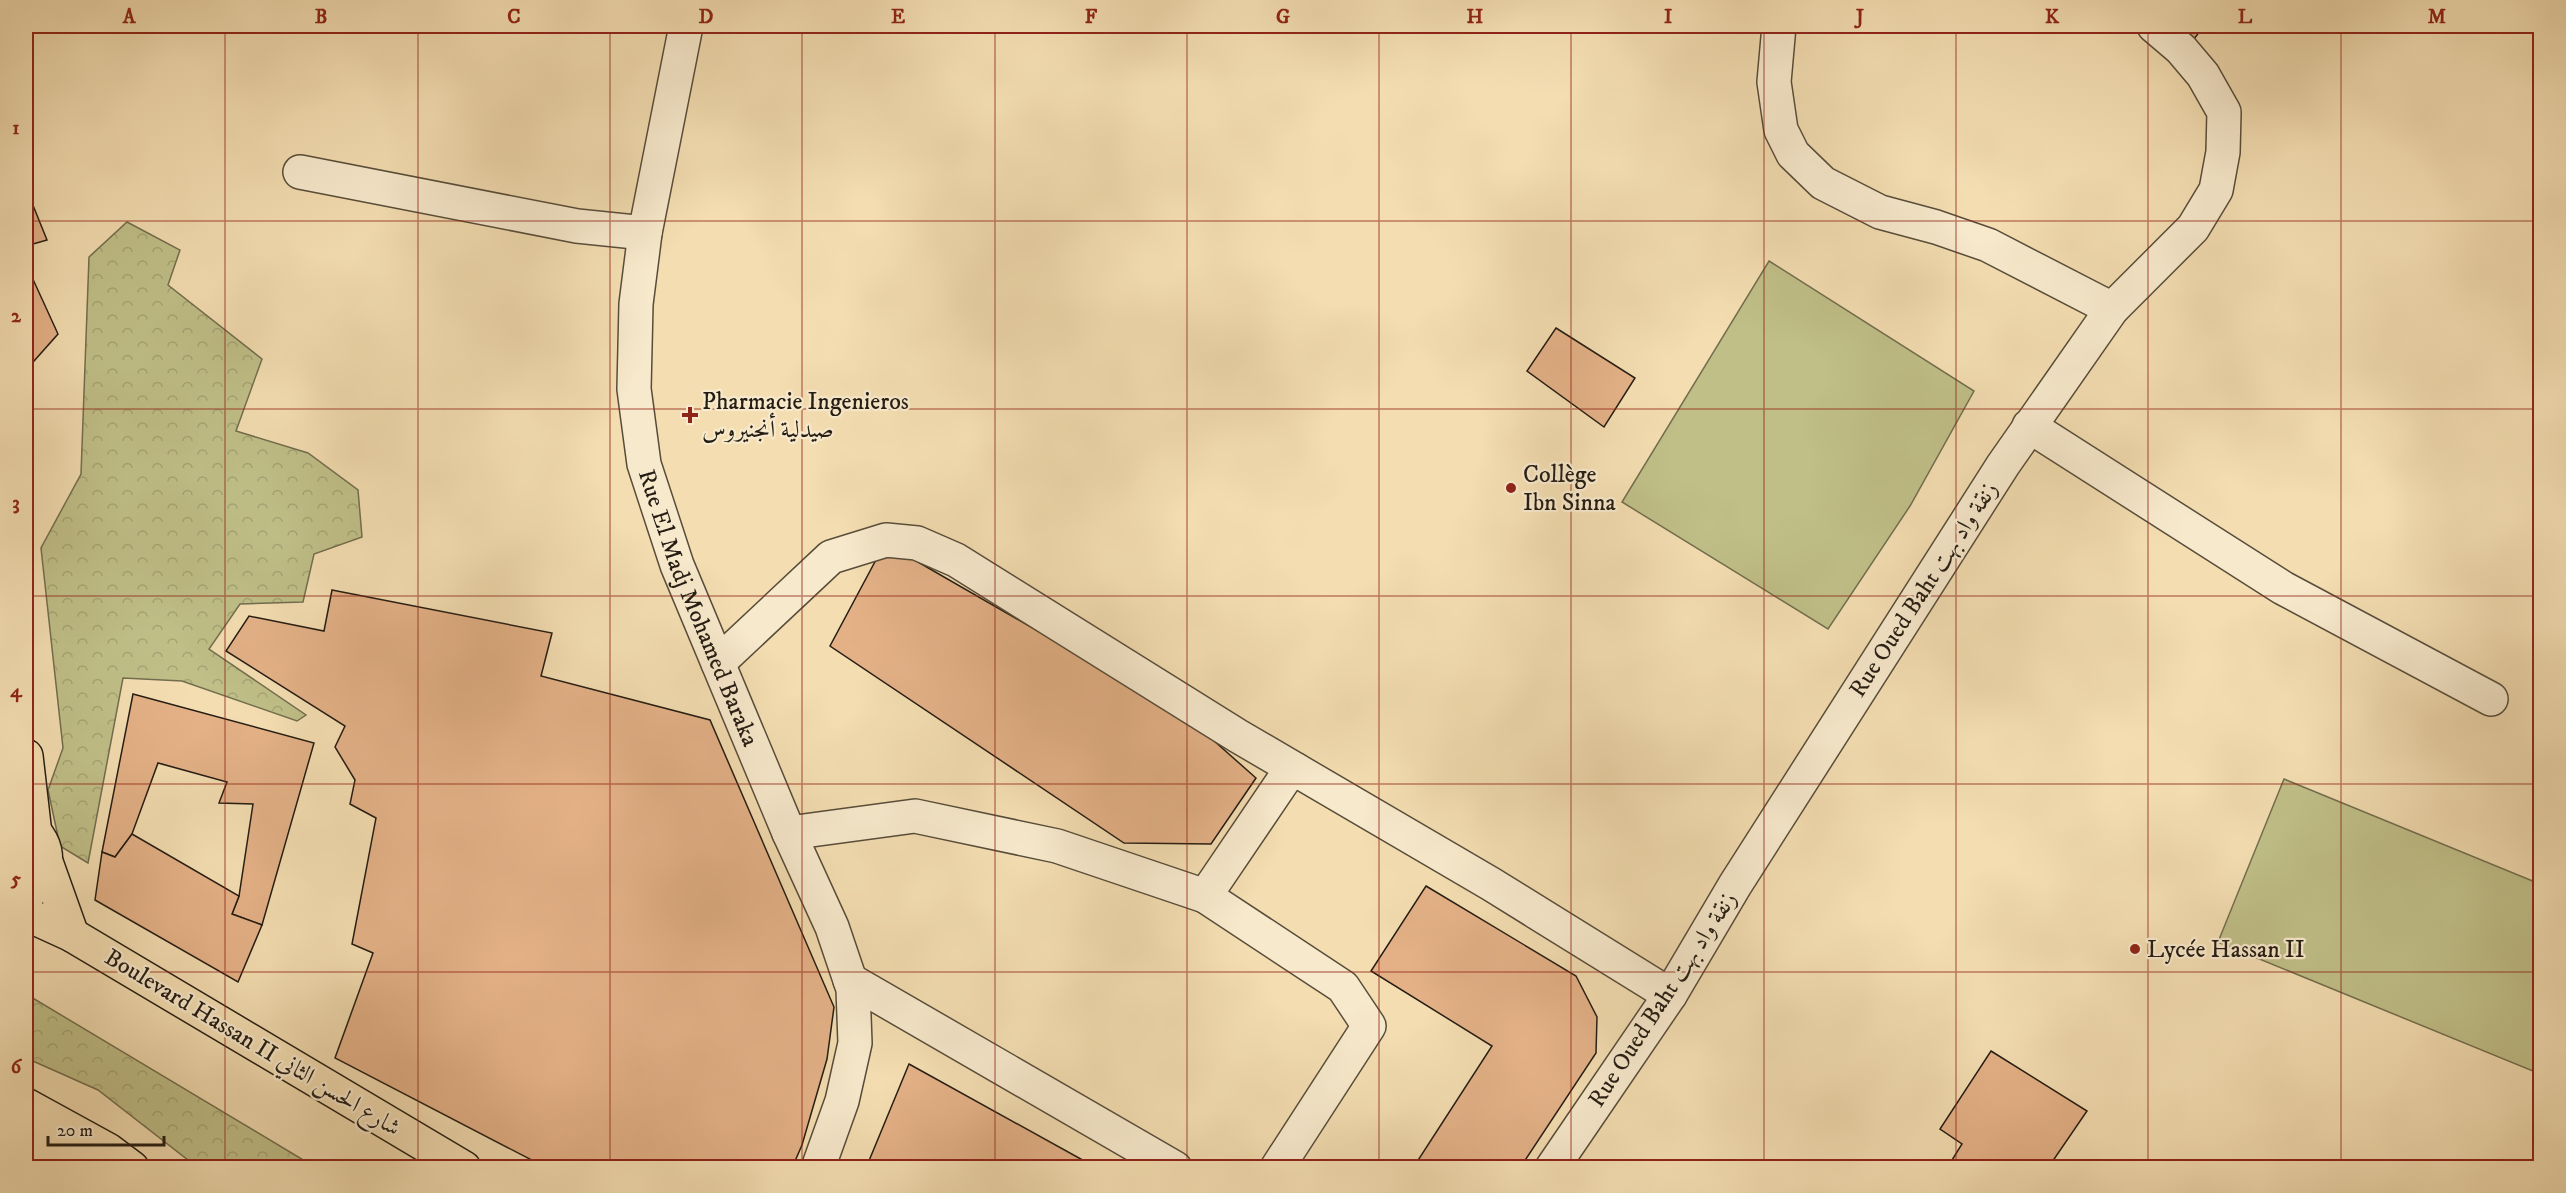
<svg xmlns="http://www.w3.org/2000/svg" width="2566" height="1193" viewBox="0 0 2566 1193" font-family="'IM FELL DW Pica',Amiri,serif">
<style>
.grass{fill:#c0bf88;stroke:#726e4e;stroke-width:1.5}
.forest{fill:url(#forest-crowns);stroke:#726e4e;stroke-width:1.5}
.building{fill:#e4b187;stroke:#251d13;stroke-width:1.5}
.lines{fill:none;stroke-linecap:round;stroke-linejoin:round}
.minor-casing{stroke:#584d3a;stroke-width:36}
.major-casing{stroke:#251d13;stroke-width:36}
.minor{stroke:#f7e9cc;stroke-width:33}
.major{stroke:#f3ddb1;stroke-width:33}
.grid{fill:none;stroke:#8f2418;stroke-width:1.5;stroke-opacity:0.55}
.poi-dot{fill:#8f2418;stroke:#f7e9cc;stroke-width:2}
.labels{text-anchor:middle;stroke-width:4.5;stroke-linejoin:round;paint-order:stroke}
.poi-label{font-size:24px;fill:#251d13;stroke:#f7e9cc;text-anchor:start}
.street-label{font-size:24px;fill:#251d13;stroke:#f7e9cc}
.neatline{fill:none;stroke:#8f2418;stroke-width:2}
.grid-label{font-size:20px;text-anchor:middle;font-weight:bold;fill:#8f2418}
</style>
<defs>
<pattern id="forest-crowns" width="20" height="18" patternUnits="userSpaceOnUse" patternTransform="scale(1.5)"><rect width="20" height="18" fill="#c0bf88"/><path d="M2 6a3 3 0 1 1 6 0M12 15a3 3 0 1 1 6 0" fill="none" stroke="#a5a474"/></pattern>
</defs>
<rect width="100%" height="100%" fill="#f3ddb1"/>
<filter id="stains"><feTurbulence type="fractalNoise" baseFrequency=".00333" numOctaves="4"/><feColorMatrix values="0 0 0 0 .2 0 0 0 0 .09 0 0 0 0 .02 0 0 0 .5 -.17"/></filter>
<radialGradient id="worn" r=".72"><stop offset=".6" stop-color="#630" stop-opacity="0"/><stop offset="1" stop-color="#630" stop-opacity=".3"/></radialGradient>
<g class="grass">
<polygon points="1769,261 1974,391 1910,506 1828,629 1622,502"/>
<polygon points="2284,779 2540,884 2540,1074 2218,942"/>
</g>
<g class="forest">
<polygon points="127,222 180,250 168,285 262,359 236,431 308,453 358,490 362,537 314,554 303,602 240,604 209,649 306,715 297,721 182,681 123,678 88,863 60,846 48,790 63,748 41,548 81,474 89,257"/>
<polygon points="26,994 315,1167 197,1167 98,1090 26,1058"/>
</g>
<g class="building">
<polygon points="2179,26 2204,26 2194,39"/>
<polygon points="26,188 47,240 26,246"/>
<polygon points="26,264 58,334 26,370"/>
<polygon points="1556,328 1635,378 1604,427 1527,371"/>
<polygon points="885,543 1187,717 1256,778 1211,844 1124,843 830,646"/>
<polygon points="332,590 552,633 541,676 710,720 834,1007 827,1059 802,1145 792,1168 547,1168 335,1058 373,953 352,944 376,818 350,804 355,780 335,747 345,726 226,651 249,616 324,631"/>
<polygon points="133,694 314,743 262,925 232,914 239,896 253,804 219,803 227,782 158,763 132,834 115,857 102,852"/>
<polygon points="132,834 239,896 232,914 262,925 238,982 95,900 102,852 115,857"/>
<polygon points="1426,886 1576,976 1597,1017 1596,1053 1520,1168 1413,1168 1492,1046 1371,971"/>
<polygon points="1991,1051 2087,1111 2048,1168 1947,1168 1962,1144 1940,1129"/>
<polygon points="909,1064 1097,1168 866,1168"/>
</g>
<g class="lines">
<g class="minor-casing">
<g id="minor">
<path id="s1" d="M 686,26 L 645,233 L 636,304 L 634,389 L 644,464 L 677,565 L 789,833 L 832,927 L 853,989 L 855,1043 L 842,1101 L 818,1168"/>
<polyline points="1779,26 1774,82 1781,130 1793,154 1823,183 1880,212 1936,227 1988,245 2112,309"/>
<polyline points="300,172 577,226 645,233"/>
<polyline points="2029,426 2283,588 2491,699"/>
<polyline points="718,663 831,557 886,540 917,543 956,560 1238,736 1491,884 1670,995"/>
<polyline points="789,833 915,816 1057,846 1205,896 1343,987 1369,1026 1277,1168"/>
<polyline points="1205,896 1287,775 1296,770"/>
<polyline points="850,980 1175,1168"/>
<polyline points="1552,1168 1670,995 1735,885 2003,465 2112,309 2193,228 2216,190 2223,152 2224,112 2203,75 2181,49 2154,26"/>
</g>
</g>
<g class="major-casing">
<g id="major">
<polyline points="26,756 35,834"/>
<path d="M 26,825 C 54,844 50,876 26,895"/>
<polyline points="46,862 72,935"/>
<polyline points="26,914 72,935 464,1168"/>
<polyline points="26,1105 108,1150 132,1168"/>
<polyline points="26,1139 77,1168"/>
</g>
</g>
<use href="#minor" class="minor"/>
<use href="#major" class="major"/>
</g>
<path class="grid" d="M 225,26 L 225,1168M 418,26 L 418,1168M 610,26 L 610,1168M 802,26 L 802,1168M 995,26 L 995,1168M 1187,26 L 1187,1168M 1379,26 L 1379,1168M 1571,26 L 1571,1168M 1764,26 L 1764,1168M 1956,26 L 1956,1168M 2148,26 L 2148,1168M 2341,26 L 2341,1168M 26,221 L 2540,221M 26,409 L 2540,409M 26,596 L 2540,596M 26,784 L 2540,784M 26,972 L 2540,972"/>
<g class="poi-dot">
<path d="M687 406h6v6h6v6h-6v6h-6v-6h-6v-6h6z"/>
<circle cx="1511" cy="488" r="6"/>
<circle cx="2135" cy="949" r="6"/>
</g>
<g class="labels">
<g class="poi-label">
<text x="702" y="409">Pharmacie Ingenieros<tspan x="702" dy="28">صيدلية أنجنيروس</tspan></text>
<text x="1523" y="482">Collège<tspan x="1523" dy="28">Ibn Sinna</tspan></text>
<text x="2147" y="957">Lycée Hassan II</text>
</g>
<g class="street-label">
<text transform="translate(1923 589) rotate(-57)" y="8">Rue Oued Baht زنقة واد بهت</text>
<text dy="8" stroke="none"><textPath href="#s1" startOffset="597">Rue El Madj Mohamed Baraka</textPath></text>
<text transform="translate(1662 999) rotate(-57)" y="8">Rue Oued Baht زنقة واد بهت</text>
<text transform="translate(253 1042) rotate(31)" y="8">Boulevard Hassan II شارع الحسن الثاني</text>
</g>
</g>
<rect width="2566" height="1193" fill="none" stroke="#f3ddb1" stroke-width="66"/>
<path d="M48 1136v9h116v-9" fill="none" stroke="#251d13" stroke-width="3"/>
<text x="57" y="1136" font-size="18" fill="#251d13" stroke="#f7e9cc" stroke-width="4.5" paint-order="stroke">20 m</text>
<rect x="33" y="33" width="2500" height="1127" class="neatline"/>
<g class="grid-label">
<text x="129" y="23">A</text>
<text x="321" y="23">B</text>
<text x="514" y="23">C</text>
<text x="706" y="23">D</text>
<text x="898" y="23">E</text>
<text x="1091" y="23">F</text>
<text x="1283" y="23">G</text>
<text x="1475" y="23">H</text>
<text x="1668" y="23">I</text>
<text x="1860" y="23">J</text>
<text x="2052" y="23">K</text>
<text x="2245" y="23">L</text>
<text x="2437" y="23">M</text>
<text x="16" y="134">1</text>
<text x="16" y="322">2</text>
<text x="16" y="509">3</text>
<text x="16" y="697">4</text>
<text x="16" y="885">5</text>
<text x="16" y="1073">6</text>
</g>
<rect width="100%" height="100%" filter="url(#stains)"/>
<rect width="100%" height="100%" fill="url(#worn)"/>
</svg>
